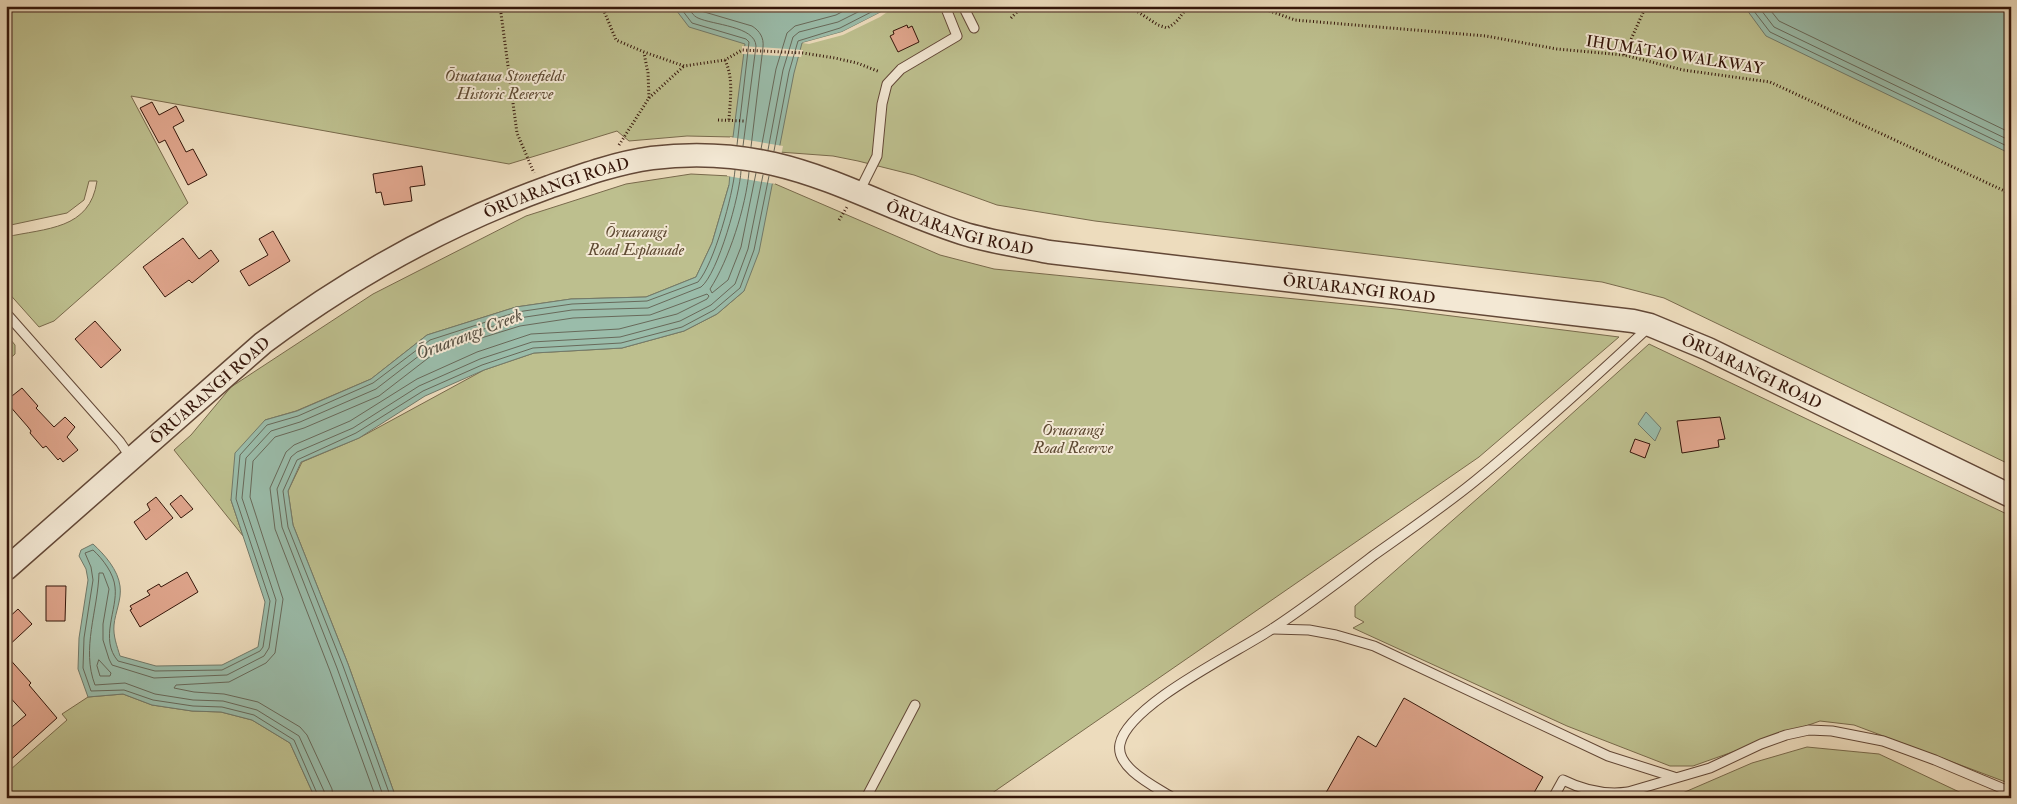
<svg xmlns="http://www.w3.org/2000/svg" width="2017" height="804" viewBox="0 0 2017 804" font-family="'IM FELL Double Pica',serif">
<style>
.green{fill:#bdbf8e;stroke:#796a4c}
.water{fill:#9abcaa;stroke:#727a6a}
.pier{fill:#eddcbd}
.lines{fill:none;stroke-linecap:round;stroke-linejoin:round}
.shore{stroke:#68695a;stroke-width:1}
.building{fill:#dfa58c;stroke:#35160a}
.service-casing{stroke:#634837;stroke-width:11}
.tertiary-casing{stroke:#634837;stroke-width:25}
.path{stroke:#35160a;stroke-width:3;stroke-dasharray:1 2.5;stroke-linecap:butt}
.service{stroke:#f3e8d4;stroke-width:9}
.tertiary{stroke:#f3e8d4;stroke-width:22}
.labels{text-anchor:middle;stroke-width:4;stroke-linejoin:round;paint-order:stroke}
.street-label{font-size:16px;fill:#35160a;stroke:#f3e8d4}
.park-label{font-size:16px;font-style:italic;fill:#5e4932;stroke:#f3e8d4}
.water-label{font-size:18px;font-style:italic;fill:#585042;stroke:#f3e8d4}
</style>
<rect width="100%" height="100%" fill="#eddcbd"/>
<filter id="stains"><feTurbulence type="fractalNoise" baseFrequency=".004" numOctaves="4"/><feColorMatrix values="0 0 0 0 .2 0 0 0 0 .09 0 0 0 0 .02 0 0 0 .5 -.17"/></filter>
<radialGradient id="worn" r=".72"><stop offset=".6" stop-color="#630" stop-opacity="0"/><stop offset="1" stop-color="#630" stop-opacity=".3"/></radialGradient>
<g class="green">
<path d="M 6,6 L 2011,6 L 2011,465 L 1664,298 L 1602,282 L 1095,221 L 997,205 L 914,175 L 858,161 L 833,156 L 779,152 L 773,183 L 940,255 L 994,269 L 1396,309 L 1619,337 L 1479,457 L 985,798 L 396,798 L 348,664 L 293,525 L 288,491 L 302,462 L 359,438 L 484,370 L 534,353 L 622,348 L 684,331 L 717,314 L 744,291 L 729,185 L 712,243 L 696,277 L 646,297 L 571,299 L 516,307 L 427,335 L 371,379 L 296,411 L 265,420 L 231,500 L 243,536 L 174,450 L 191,435 L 231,387 L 373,294 L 526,216 L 626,184 L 691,174 L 730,176 L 733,137 L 687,136 L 629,141 L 617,131 L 509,164 L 131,96 L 188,203 L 54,321 L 39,327 L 6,290 L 6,237 C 46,228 90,230 97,181 L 89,181 L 84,200 L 67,213 L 6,226 Z"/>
<polygon points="6,334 15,345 15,354 6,362"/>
<polygon points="1649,344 2011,516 2011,784 1854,725 1820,721 1693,766 1670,766 1567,726 1353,628 1364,622 1355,617 1355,606 1494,484"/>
<polygon points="123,694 152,705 192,711 221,712 252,720 290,743 315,798 6,798 6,767 10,770 67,720 62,714 88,697"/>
<polygon points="1807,747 1879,754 1972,798 1671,798 1752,763"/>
</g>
<g class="water">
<path d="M 673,6 L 893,6 L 842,32 L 802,43 L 794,73 L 759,252 L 744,291 L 717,314 L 684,331 L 622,348 L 534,353 L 484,370 L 425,396 L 359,438 L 301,462 L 288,491 L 293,525 L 348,664 L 396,798 L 315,798 L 290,743 L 252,720 L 221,712 L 192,711 L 152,705 L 123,694 L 88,697 L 78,669 L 79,638 L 88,580 L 86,569 L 79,556 L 81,550 L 93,544 C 105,555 118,570 120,586 C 122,599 115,613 114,625 C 113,636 117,646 120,656 L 156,666 L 222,665 L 258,647 L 265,602 L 231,500 L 235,453 L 265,420 L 297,411 L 371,379 L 427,335 L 516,307 L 571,299 L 646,297 L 696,277 L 712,243 L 729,185 L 733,137 L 745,44 L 689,27 Z"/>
<polygon points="1744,6 2011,6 2011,154 1766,36"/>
<polygon points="1646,412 1661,428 1655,441 1638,424"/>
</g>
<g class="pier">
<polygon points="893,6 896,6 880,17 843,35 809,44 802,43 842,32"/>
<polygon points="742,46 803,50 803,51 801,57 742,54"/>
<polygon points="730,137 783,146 775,184 727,176"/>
</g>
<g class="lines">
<g class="shore">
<polyline points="679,6 692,23 746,39 749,42 737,145"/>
<path d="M 687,6 C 690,10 693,16 698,18 C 713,25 755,26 756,46 L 743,146"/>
<path d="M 696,6 L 701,11 L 752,26 C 760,31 764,38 763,47 L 751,147"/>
<polyline points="1750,6 1770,32 2011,148"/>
<polyline points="1758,6 1774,27 2011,141"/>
<polyline points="1767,6 1779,21 2011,133"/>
<polyline points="761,149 776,69 787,33 795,26 836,15 853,6"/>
<polyline points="768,150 783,70 793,37 799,32 838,22 870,6"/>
<polyline points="774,151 789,72 798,41 840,28 883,6"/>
<path d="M 749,172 C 746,206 729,260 710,289 L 712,293 L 728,280 L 741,247 L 756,173"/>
<polygon points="99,660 111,673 110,676 100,676 97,666"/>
<path d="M 319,798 L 294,740 L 254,715 L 222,707 L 193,706 L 153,700 L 124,690 L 91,691 L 83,668 L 84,638 L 93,580 L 91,567 L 85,553 L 93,550 C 103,559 114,574 115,587 C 118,609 99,639 118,661 L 155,671 L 222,670 L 260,651 L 263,647 L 270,601 L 236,499 L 240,455 L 267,425 L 298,416 L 373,383 L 430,340 L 517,312 L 572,304 L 647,301 L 698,282 C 714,264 733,195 735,170"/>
<path d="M 326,798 L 324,791 L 299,736 L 257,710 L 223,701 L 193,700 L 155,694 L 125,683 L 95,685 C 81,649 98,610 99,573 L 103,573 L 109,589 L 103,624 L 103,640 L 109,659 L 112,665 L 154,678 L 227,675 L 264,656 L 269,648 L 276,600 L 242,498 L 246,458 L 271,431 L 300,422 L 376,389 L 433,345 L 519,318 L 572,310 L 648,308 L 701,287 C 718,274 740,194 741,171"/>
<polyline points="333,798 332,789 307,735 300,727 258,702 224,694 194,692 174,688 176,685 229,682 266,663 275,653 283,599 250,497 253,461 275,437 304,428 379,396 436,352 520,326 573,318 650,315 707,294 709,296 707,299 677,314 619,329 531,334 477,352 417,379 350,421 294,445 286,452 270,488 275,529 330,671 376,798"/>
<polyline points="384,798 337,668 282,527 277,489 291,457 297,452 353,428 419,386 480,359 532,342 620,337 680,321 711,305 735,284 748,249 763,175"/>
<polyline points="391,798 343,666 288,527 283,491 297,460 356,433 423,391 482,365 533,348 621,343 682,327 714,310 740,288 754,250 769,176"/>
</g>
</g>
<g class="building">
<polygon points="907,25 908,28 912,26 919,42 898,52 890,36 894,34 893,31"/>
<polygon points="152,102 159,115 176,106 184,121 173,127 186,152 193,149 207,175 188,185 165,140 159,143 140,108"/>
<polygon points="422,166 425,185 410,187 412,201 384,205 381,192 376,193 373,174"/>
<polygon points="273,231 290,261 249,286 240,271 268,255 259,239"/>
<polygon points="183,238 199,259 211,250 219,261 192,283 189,280 165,297 143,267"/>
<polygon points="95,321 121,350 101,368 75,339"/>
<polygon points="22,388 38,406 36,408 54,427 65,417 75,427 67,437 78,450 63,462 60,458 58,460 46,446 43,448 30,433 31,431 28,427 8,404 10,403 7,400"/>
<polygon points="1720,417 1725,439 1718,440 1719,447 1682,453 1677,421"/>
<polygon points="1635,439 1650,444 1645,458 1630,452"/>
<polygon points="181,495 193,509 181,518 170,504"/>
<polygon points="156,497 173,518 146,540 134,522 150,510 147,504"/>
<polygon points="187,572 198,592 140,627 130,610 132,609 130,606 150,595 147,591 159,584 161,587"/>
<polygon points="46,586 66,586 65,621 46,621"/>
<polygon points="18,609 32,624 6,648 6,620"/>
<polygon points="6,655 31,683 29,685 57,718 6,764 6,732 26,715 6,693"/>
<polygon points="1404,698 1543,777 1531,798 1323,798 1358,736 1376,747"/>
</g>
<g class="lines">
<g class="service-casing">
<g id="service">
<polyline points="963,6 974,28"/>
<polyline points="859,192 877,156 882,104 887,84 901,69 957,36 945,6"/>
<polyline points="6,313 120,442 131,458"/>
<polyline points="1273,629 1309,630 1336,635 1374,646 1608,756 1674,777"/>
<polyline points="866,798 915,705"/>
<path d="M 1173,798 C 1156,787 1115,768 1120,744 C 1128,704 1238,652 1272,629 C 1307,606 1341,580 1374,555 C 1408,531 1443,507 1475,481 C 1535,432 1592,380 1649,327"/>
<path d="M 1553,798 L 1563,780 C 1583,790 1605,795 1628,792 L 1710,768 L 1761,744 L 1786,735 L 1809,730 L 1832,731 L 1883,741 L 1935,760 L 2011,792"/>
</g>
</g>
<g class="tertiary-casing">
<g id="tertiary">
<path id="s1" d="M 6,569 L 263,343 C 350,278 447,224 549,187 C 583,175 616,163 652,158 C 692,153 735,155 774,164 C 839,179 898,213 962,233 C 990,242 1020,246 1049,252 L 1633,321 L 1650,325 L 1708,349 L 2011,496"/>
</g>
</g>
<g class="path">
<polyline points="500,6 517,133 534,173"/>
<polyline points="602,6 616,40 644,52 684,66 725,60 742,50 803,53 835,58 857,63 880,72"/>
<path d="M 1129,6 L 1158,25 L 1167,28 C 1182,20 1180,13 1190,6"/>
<polyline points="1256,6 1295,20 1486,36 1557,49 1624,55 1683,70 1770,82 2011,194"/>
<polyline points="1011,18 1023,6"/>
<polyline points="1624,55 1646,6"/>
<path d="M 725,60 C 734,79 730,100 729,120"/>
<polyline points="649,98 684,66"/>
<polyline points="718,120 744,121"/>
<polyline points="619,145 649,98 648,73 644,53"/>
<polyline points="839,220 847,207"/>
</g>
<use href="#service" class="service"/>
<use href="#tertiary" class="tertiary"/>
</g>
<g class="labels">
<g class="street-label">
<text transform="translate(1675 54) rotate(9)" y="6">IHUMĀTAO WALKWAY</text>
<text dy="6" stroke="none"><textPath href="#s1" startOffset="676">ŌRUARANGI ROAD</textPath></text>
<text dy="6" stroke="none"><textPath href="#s1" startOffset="1096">ŌRUARANGI ROAD</textPath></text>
<text dy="6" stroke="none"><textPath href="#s1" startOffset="1501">ŌRUARANGI ROAD</textPath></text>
<text dy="6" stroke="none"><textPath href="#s1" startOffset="1906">ŌRUARANGI ROAD</textPath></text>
<text dy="6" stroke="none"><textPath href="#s1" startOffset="271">ŌRUARANGI ROAD</textPath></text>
</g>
<g class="park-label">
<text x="505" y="81">Ōtuataua Stonefields<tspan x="505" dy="18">Historic Reserve</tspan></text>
<text x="636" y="237">Ōruarangi<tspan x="636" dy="18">Road Esplanade</tspan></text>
<text x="1073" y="435">Ōruarangi<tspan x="1073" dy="18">Road Reserve</tspan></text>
</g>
<g class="water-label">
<text transform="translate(469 334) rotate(-21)" y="6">Ōruarangi Creek</text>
</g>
</g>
<rect width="2017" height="804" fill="none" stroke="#eddcbd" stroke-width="25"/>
<rect x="8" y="8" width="2002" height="789" fill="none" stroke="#35160a" stroke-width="2.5"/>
<rect x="12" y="12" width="1992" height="779" fill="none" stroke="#35160a"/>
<rect width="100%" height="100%" filter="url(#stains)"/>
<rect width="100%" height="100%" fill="url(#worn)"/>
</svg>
